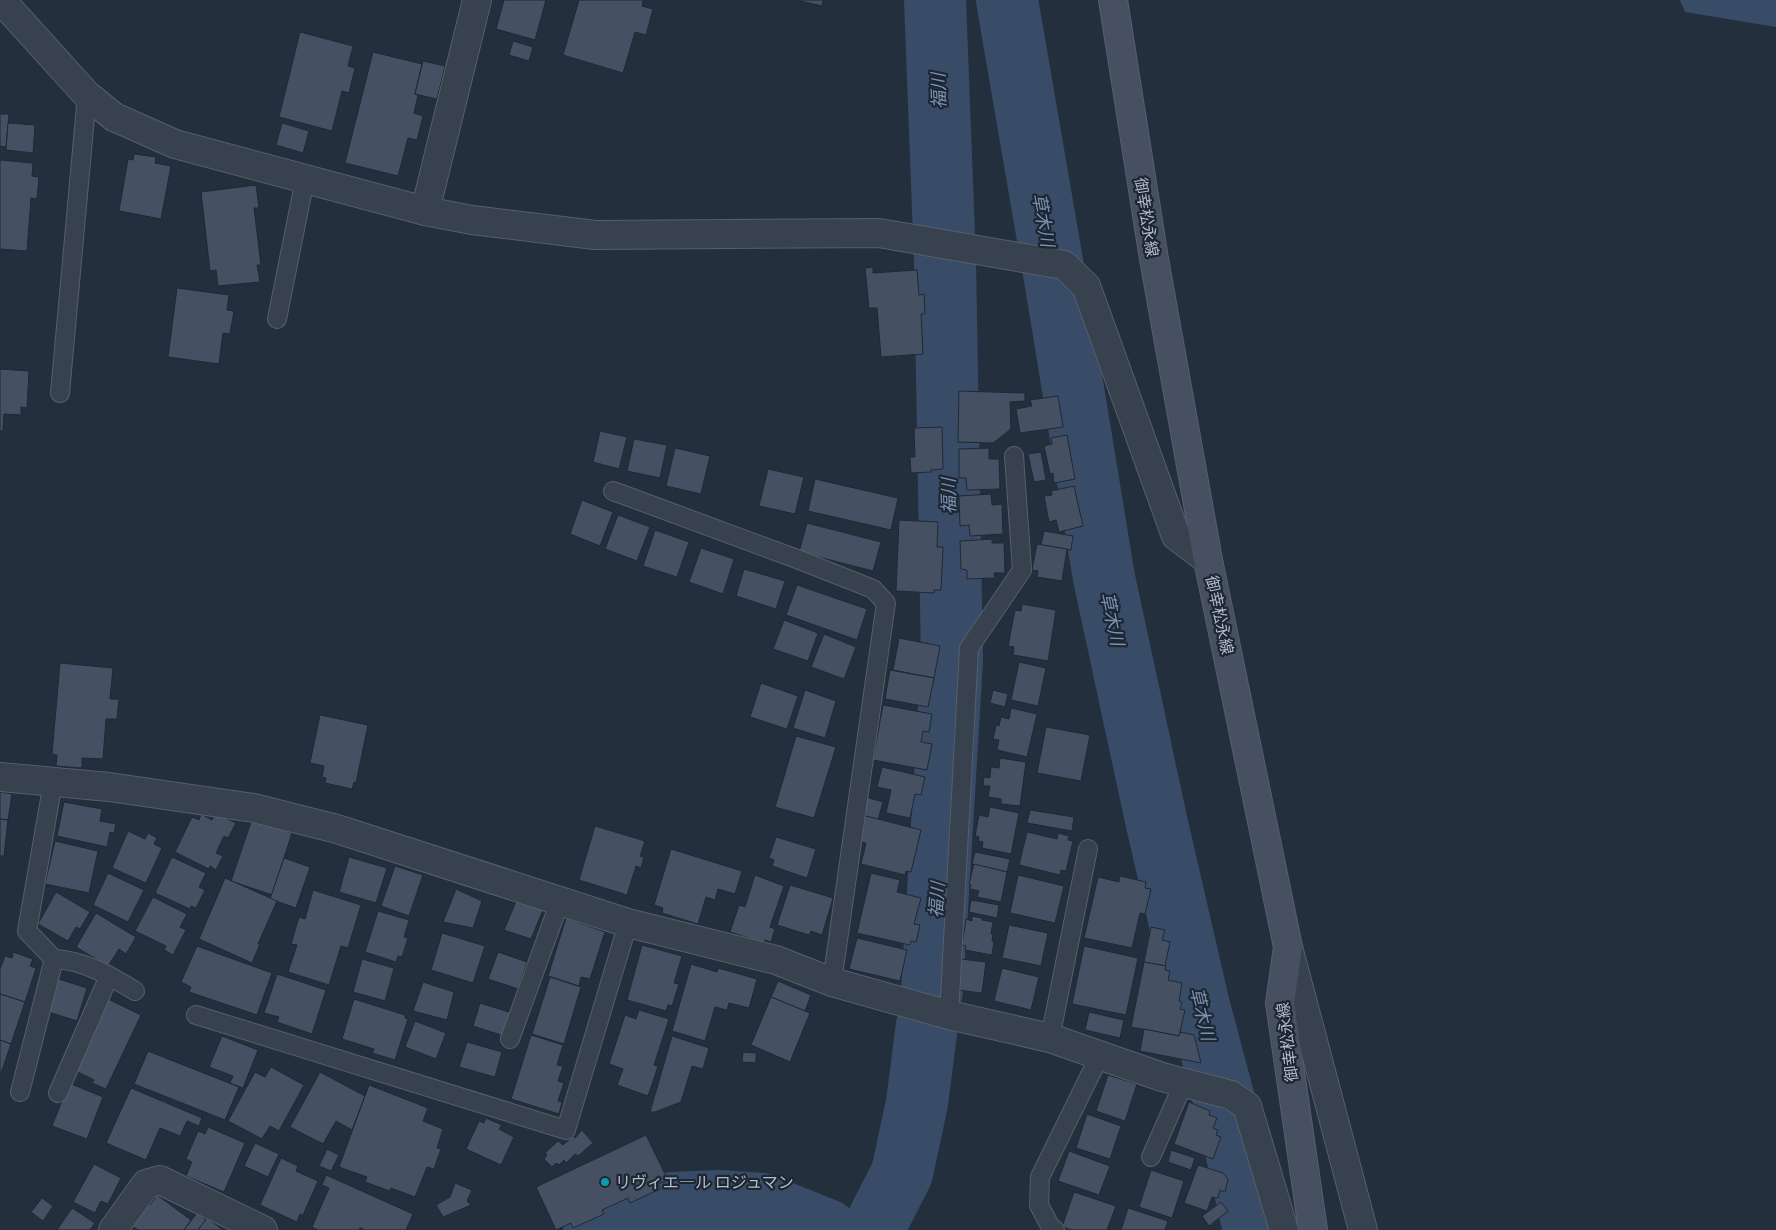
<svg xmlns="http://www.w3.org/2000/svg" width="1776" height="1230" viewBox="0 0 1776 1230" font-family="Karla,'Noto Sans JP',sans-serif">
<style>
.water{fill:#394c67}
.lines{fill:none;stroke-linecap:round;stroke-linejoin:round}
.river{stroke:#394c67;stroke-width:62}
.building{fill:#455162;stroke:#1f2835}
.service-casing{stroke:#565f6c;stroke-width:20}
.minor-casing{stroke:#565f6c;stroke-width:30}
.tertiary-casing{stroke:#565f6c;stroke-width:30}
.secondary-casing{stroke:#565f6c;stroke-width:30}
.service{stroke:#38414e;stroke-width:18}
.minor{stroke:#38414e;stroke-width:28}
.tertiary{stroke:#38414e;stroke-width:28}
.secondary{stroke:#465061;stroke-width:28}
.culture-dot{fill:#0f9aa8;stroke:#1d2633;stroke-width:2}
.labels{text-anchor:middle;stroke-width:4.5;stroke-linejoin:round;paint-order:stroke}
.street-label{font-size:16px;fill:#b4bcc9;stroke:#1d2633}
.poi-label{font-size:16px;fill:#b4bcc9;stroke:#1d2633;text-anchor:start}
.water-label{font-size:18px;font-style:italic;fill:#7c92b1;stroke:#1d2633}
</style>
<rect width="100%" height="100%" fill="#242f3e"/>
<polygon class="water" points="1680,0 1776,0 1776,27 1685,12"/>
<g class="lines">
<g class="river">
<polyline points="1007,0 1056,285 1104,578 1157,824 1199,1006 1228,1115 1254,1230"/>
<polyline points="932,991 952,661 945,261 935,0"/>
<polyline points="594,1230 622,1217 673,1203 719,1201 762,1204 827,1230"/>
<polyline points="873,1230 902,1173 917,1103 927,1025"/>
</g>
</g>
<g class="building">
<polygon points="504,0 546,0 535,40 496,29"/>
<polygon points="579,0 643,0 642,6 653,9 646,35 635,32 623,73 563,55"/>
<polygon points="796,0 823,0 822,6"/>
<polygon points="300,32 353,46 348,66 355,68 349,93 342,91 332,131 279,117"/>
<polygon points="513,41 533,47 529,61 509,55"/>
<polygon points="373,52 422,64 415,94 418,95 414,113 423,116 417,140 408,138 398,176 345,163"/>
<polygon points="423,61 445,66 437,99 415,94"/>
<polygon points="0,114 9,114 6,147 0,146"/>
<polygon points="8,123 35,125 33,153 6,150"/>
<polygon points="282,123 309,131 303,153 276,145"/>
<polygon points="134,154 156,157 155,163 171,166 161,219 119,211 128,159 133,160"/>
<polygon points="0,160 33,163 32,176 39,177 37,199 31,198 27,251 0,249"/>
<polygon points="256,185 259,208 254,208 261,265 257,265 260,282 218,286 216,270 210,271 201,192"/>
<polygon points="873,267 873,273 917,270 919,295 924,294 925,314 921,314 923,354 881,357 877,308 869,308 865,268"/>
<polygon points="177,288 229,295 227,310 234,311 230,334 223,333 219,364 168,357"/>
<polygon points="0,369 29,371 27,408 21,407 21,415 4,414 3,431 0,431"/>
<polygon points="959,391 1025,393 1025,401 1010,402 1011,429 993,443 958,442"/>
<polygon points="1058,396 1063,427 1020,433 1016,409 1032,406 1030,400"/>
<polygon points="942,427 943,469 931,470 931,472 911,473 910,457 915,457 914,428"/>
<polygon points="600,431 627,437 619,469 593,462"/>
<polygon points="1067,435 1075,479 1054,483 1053,473 1050,474 1044,446 1052,444 1051,438"/>
<polygon points="634,439 667,445 660,478 627,471"/>
<polygon points="675,448 710,456 701,494 666,486"/>
<polygon points="989,448 989,459 999,459 1000,489 967,490 966,478 959,478 959,449"/>
<polygon points="1041,452 1046,480 1034,482 1028,454"/>
<polygon points="768,469 804,477 795,514 759,506"/>
<polygon points="815,479 898,498 891,530 808,511"/>
<polygon points="1074,486 1083,526 1059,532 1056,520 1049,522 1044,496 1052,495 1051,491"/>
<polygon points="991,494 992,505 1002,504 1003,534 970,536 969,525 960,526 959,496"/>
<polygon points="582,500 613,512 600,546 570,534"/>
<polygon points="618,515 650,527 637,561 605,549"/>
<polygon points="899,520 938,522 937,547 943,547 941,590 934,590 934,593 896,591"/>
<polygon points="807,523 881,542 873,571 799,552"/>
<polygon points="655,530 689,542 677,577 643,566"/>
<polygon points="1044,531 1073,536 1071,550 1041,545"/>
<polygon points="992,539 992,543 1004,543 1005,573 994,573 995,578 967,579 967,570 961,569 960,541"/>
<polygon points="1037,544 1067,549 1062,581 1037,577 1038,571 1032,570"/>
<polygon points="701,548 734,559 723,594 689,582"/>
<polygon points="744,569 785,581 776,609 736,596"/>
<polygon points="797,585 867,609 857,640 786,615"/>
<polygon points="1022,604 1056,610 1048,661 1013,655 1014,647 1008,646 1015,610 1021,611"/>
<polygon points="784,620 818,633 808,661 773,649"/>
<polygon points="824,634 856,647 844,679 811,667"/>
<polygon points="899,638 940,646 934,678 893,670"/>
<polygon points="1019,662 1046,668 1038,706 1011,700"/>
<polygon points="60,663 113,668 110,699 119,699 117,719 106,719 103,759 82,758 82,768 56,766 57,755 52,754"/>
<polygon points="890,670 934,678 928,707 885,699"/>
<polygon points="761,683 798,696 787,729 750,717"/>
<polygon points="805,690 836,701 825,738 793,728"/>
<polygon points="993,690 1008,694 1005,707 990,703"/>
<polygon points="883,705 932,714 929,732 923,731 921,742 932,744 927,770 873,760"/>
<polygon points="1011,708 1037,714 1027,757 997,750 999,740 993,739 996,725 999,726 1001,717 1009,719"/>
<polygon points="320,715 368,725 356,783 354,782 352,789 325,783 326,778 322,777 324,766 310,763"/>
<polygon points="1046,727 1090,735 1081,781 1037,773"/>
<polygon points="796,736 836,747 814,818 775,807"/>
<polygon points="1000,758 1026,762 1020,806 1001,804 1001,799 988,797 990,786 983,786 984,777 990,778 991,767 999,768"/>
<polygon points="882,767 925,777 921,795 915,794 910,818 886,813 891,790 877,787"/>
<polygon points="0,792 12,794 8,820 0,819"/>
<polygon points="866,797 883,802 878,820 862,815"/>
<polygon points="64,802 102,809 100,821 116,824 114,833 110,832 107,847 57,836"/>
<polygon points="990,807 1019,813 1011,854 982,848 983,842 978,841 979,837 975,836 979,815 988,817"/>
<polygon points="1030,810 1074,817 1072,831 1027,823"/>
<polygon points="215,813 236,823 228,838 224,836 216,853 223,856 216,870 210,866 209,869 175,852 192,817 199,820 201,814 212,820"/>
<polygon points="862,815 921,830 911,872 906,871 905,875 861,864 866,843 856,841"/>
<polygon points="0,819 8,820 4,856 0,856"/>
<polygon points="252,819 292,833 272,895 231,881"/>
<polygon points="595,826 645,841 640,856 644,857 641,868 636,866 627,895 579,880"/>
<polygon points="128,831 145,839 148,833 157,838 154,844 162,848 146,883 112,868"/>
<polygon points="1027,832 1057,839 1058,833 1069,836 1068,840 1073,841 1066,871 1061,870 1060,875 1019,865"/>
<polygon points="776,837 816,849 807,878 772,866 774,860 769,858"/>
<polygon points="55,841 98,851 89,893 45,884"/>
<polygon points="671,849 742,871 735,894 718,889 715,900 706,897 698,924 662,913 663,908 654,905"/>
<polygon points="975,852 1010,859 1007,872 972,864"/>
<polygon points="172,857 206,873 199,887 205,890 196,908 191,906 190,909 155,893"/>
<polygon points="349,857 387,868 376,903 339,892"/>
<polygon points="284,858 310,867 296,908 270,899"/>
<polygon points="974,864 1007,872 1001,902 977,897 979,891 970,889 971,885 969,884"/>
<polygon points="395,866 423,875 409,916 381,906"/>
<polygon points="108,873 144,890 128,922 93,905"/>
<polygon points="871,873 900,880 897,892 921,898 914,924 920,925 916,942 911,941 910,945 857,933"/>
<polygon points="755,875 784,886 770,927 775,929 771,942 765,940 764,943 730,932 739,905 745,907"/>
<polygon points="1018,875 1064,886 1055,923 1010,913"/>
<polygon points="1120,876 1146,882 1145,888 1151,889 1145,914 1140,913 1132,948 1084,938 1098,877 1119,882"/>
<polygon points="225,878 277,901 258,944 260,944 252,963 199,939"/>
<polygon points="790,885 833,898 822,935 811,931 809,935 777,925"/>
<polygon points="456,889 482,901 473,928 443,922"/>
<polygon points="313,890 361,905 348,948 341,946 329,985 288,972 297,945 291,944 299,917 305,919"/>
<polygon points="56,892 90,912 80,929 76,927 68,941 38,924"/>
<polygon points="153,897 187,914 180,927 186,930 173,955 164,950 166,946 135,931"/>
<polygon points="517,899 543,910 531,939 504,930"/>
<polygon points="971,900 999,905 997,918 969,912"/>
<polygon points="378,911 409,920 404,937 408,938 402,957 398,956 396,962 365,952"/>
<polygon points="96,913 136,937 126,954 119,949 108,966 76,947"/>
<polygon points="972,916 982,918 982,920 993,922 991,934 993,934 992,941 994,941 992,955 965,950 966,946 962,945 966,919 972,921"/>
<polygon points="566,918 605,932 590,979 581,977 579,986 548,976"/>
<polygon points="1009,925 1048,933 1041,966 1002,958"/>
<polygon points="1151,927 1165,930 1162,940 1170,942 1165,966 1144,962"/>
<polygon points="442,933 485,946 473,983 431,970"/>
<polygon points="857,938 907,950 900,981 849,969"/>
<polygon points="642,945 682,956 674,983 679,984 672,1006 668,1005 666,1011 627,1000"/>
<polygon points="197,946 272,973 257,1015 189,992 191,987 181,982"/>
<polygon points="1084,946 1138,958 1126,1015 1072,1004"/>
<polygon points="13,952 33,959 30,966 36,968 25,1002 0,994 0,969 5,956 12,958"/>
<polygon points="498,952 527,962 518,989 488,979"/>
<polygon points="362,959 394,968 385,1001 353,992"/>
<polygon points="961,959 986,962 982,993 957,990"/>
<polygon points="1144,962 1166,966 1165,970 1170,971 1168,980 1182,983 1179,1001 1182,1002 1180,1009 1185,1010 1179,1036 1131,1027"/>
<polygon points="691,964 717,972 718,968 757,979 749,1008 729,1003 727,1010 715,1007 705,1041 672,1031"/>
<polygon points="1002,968 1039,977 1031,1010 994,1001"/>
<polygon points="277,974 326,990 312,1034 277,1022 279,1017 264,1013"/>
<polygon points="52,977 87,988 77,1021 42,1010"/>
<polygon points="550,977 581,987 564,1044 532,1034"/>
<polygon points="778,981 811,995 805,1011 771,997"/>
<polygon points="423,982 454,992 447,1020 413,1011"/>
<polygon points="0,994 25,1002 11,1044 0,1040"/>
<polygon points="771,997 810,1013 790,1062 751,1045"/>
<polygon points="108,999 141,1015 106,1089 92,1083 94,1080 74,1070"/>
<polygon points="354,999 405,1015 405,1018 408,1019 395,1060 372,1053 374,1049 342,1039"/>
<polygon points="480,1003 515,1014 507,1037 473,1026"/>
<polygon points="639,1010 669,1019 654,1065 658,1066 648,1096 617,1085 623,1069 609,1064 625,1015 636,1019"/>
<polygon points="1089,1012 1124,1020 1120,1038 1085,1030"/>
<polygon points="415,1021 446,1033 436,1059 405,1047"/>
<polygon points="1144,1029 1179,1036 1180,1032 1194,1035 1201,1063 1140,1051"/>
<polygon points="531,1035 563,1045 557,1065 563,1066 558,1081 564,1083 558,1101 562,1102 559,1114 511,1099"/>
<polygon points="222,1036 258,1050 243,1088 230,1083 233,1076 209,1067"/>
<polygon points="672,1036 709,1048 703,1069 692,1066 681,1102 655,1112 650,1112"/>
<polygon points="0,1040 11,1044 0,1076"/>
<polygon points="467,1042 502,1052 495,1077 459,1067"/>
<polygon points="148,1051 239,1087 225,1120 134,1084"/>
<polygon points="743,1052 756,1053 756,1063 742,1062"/>
<polygon points="271,1067 304,1085 279,1131 270,1126 262,1139 228,1121 255,1072 265,1077"/>
<polygon points="320,1072 365,1096 352,1130 336,1121 323,1144 290,1127"/>
<polygon points="1108,1075 1137,1084 1125,1121 1096,1111"/>
<polygon points="69,1083 103,1097 87,1139 52,1126"/>
<polygon points="369,1085 428,1108 423,1121 443,1129 437,1148 441,1149 434,1169 427,1167 415,1197 391,1188 390,1191 365,1182 367,1177 339,1167"/>
<polygon points="131,1088 202,1118 199,1126 187,1121 180,1136 160,1128 146,1160 106,1143"/>
<polygon points="1189,1102 1210,1111 1209,1115 1217,1118 1213,1128 1218,1130 1216,1135 1221,1137 1213,1159 1174,1144"/>
<polygon points="1087,1114 1121,1126 1110,1159 1076,1148"/>
<polygon points="486,1118 502,1125 499,1129 514,1137 501,1165 466,1149 479,1121 484,1123"/>
<polygon points="208,1127 245,1143 224,1192 186,1176 192,1162 186,1159 198,1131 205,1134"/>
<polygon points="582,1130 593,1143 578,1156 575,1154 566,1163 564,1160 559,1165 556,1163 552,1167 544,1159 547,1155 545,1153 558,1141 563,1145 573,1136 575,1138"/>
<polygon points="646,1135 668,1180 658,1184 660,1189 630,1203 628,1198 602,1210 604,1214 573,1228 571,1223 556,1230 536,1187"/>
<polygon points="255,1143 279,1154 268,1177 244,1166"/>
<polygon points="327,1149 339,1155 331,1171 319,1166"/>
<polygon points="1171,1150 1195,1158 1191,1170 1168,1162"/>
<polygon points="1069,1151 1110,1166 1099,1195 1058,1181"/>
<polygon points="281,1158 298,1166 296,1171 318,1181 303,1215 300,1214 297,1222 260,1205"/>
<polygon points="94,1164 121,1178 108,1204 101,1201 95,1213 73,1202"/>
<polygon points="1198,1165 1223,1173 1228,1179 1225,1192 1220,1190 1218,1198 1212,1197 1207,1211 1184,1203"/>
<polygon points="1151,1170 1184,1181 1172,1218 1139,1207"/>
<polygon points="326,1175 413,1214 406,1230 365,1230 360,1228 359,1230 318,1230 312,1227 329,1188 322,1185"/>
<polygon points="455,1183 472,1190 467,1201 471,1205 443,1217 436,1205 450,1197"/>
<polygon points="1074,1192 1116,1206 1107,1230 1072,1230 1062,1227"/>
<polygon points="157,1195 191,1220 184,1230 138,1230 130,1224 146,1202 150,1205"/>
<polygon points="42,1198 53,1206 43,1221 31,1212"/>
<polygon points="1221,1202 1228,1211 1209,1226 1202,1216"/>
<polygon points="72,1208 95,1223 90,1230 57,1230"/>
<polygon points="1128,1208 1168,1221 1165,1230 1121,1230"/>
<polygon points="197,1213 206,1220 198,1230 184,1230"/>
<polygon points="207,1218 223,1230 198,1230"/>
</g>
<g class="lines">
<g class="service-casing">
<g id="service">
<polyline points="277,319 305,179"/>
<polyline points="60,393 87,95"/>
<polyline points="613,491 797,559 873,589 886,603 832,982"/>
<path d="M 53,782 L 27,931 L 54,959 C 83,960 111,976 135,991"/>
<polyline points="196,1015 566,1130 628,923"/>
<polyline points="949,1015 969,648 1022,570 1014,456"/>
<polyline points="1050,1038 1088,849"/>
<polyline points="510,1039 560,901"/>
<polyline points="20,1092 54,959"/>
<polyline points="58,1093 109,976"/>
<polyline points="1151,1157 1184,1082"/>
<polyline points="1055,1230 1050,1226 1039,1205 1040,1177 1100,1055"/>
</g>
</g>
<g class="minor-casing">
<g id="minor">
<polyline points="1,0 87,95 114,117 175,144 425,211 472,220 595,235 879,233 1064,265 1086,286 1176,536 1208,560"/>
<polyline points="425,211 477,0"/>
<polyline points="0,777 109,787 254,808 337,829 628,923 776,960 832,982 949,1015 1050,1038 1162,1077 1231,1095 1247,1106 1284,1230"/>
<polyline points="113,1230 146,1184 160,1180 263,1230"/>
</g>
</g>
<g class="tertiary-casing">
<polyline id="tertiary" points="1288,947 1363,1230"/>
</g>
<g class="secondary-casing">
<polyline id="secondary" points="1113,0 1154,259 1208,560 1288,947 1280,1003 1313,1230"/>
</g>
<use href="#service" class="service"/>
<use href="#minor" class="minor"/>
<use href="#tertiary" class="tertiary"/>
<use href="#secondary" class="secondary"/>
</g>
<circle class="culture-dot" cx="605" cy="1182" r="5"/>
<g class="labels">
<g class="street-label">
<text transform="translate(1147 217) rotate(81)" y="6">御幸松永線</text>
<text transform="translate(1220 615) rotate(78)" y="6">御幸松永線</text>
<text transform="translate(1287 1042) rotate(-97)" y="6">御幸松永線</text>
</g>
<g class="poi-label">
<text x="615" y="1188">リヴィエ―ル ロジュマン</text>
</g>
<g class="water-label">
<text transform="translate(939 91) rotate(-92)" y="6">福川</text>
<text transform="translate(1043 220) rotate(80)" y="6">草木川</text>
<text transform="translate(949 496) rotate(-91)" y="6">福川</text>
<text transform="translate(1112 619) rotate(78)" y="6">草木川</text>
<text transform="translate(937 900) rotate(-86)" y="6">福川</text>
<text transform="translate(1202 1014) rotate(76)" y="6">草木川</text>
</g>
</g>
</svg>
